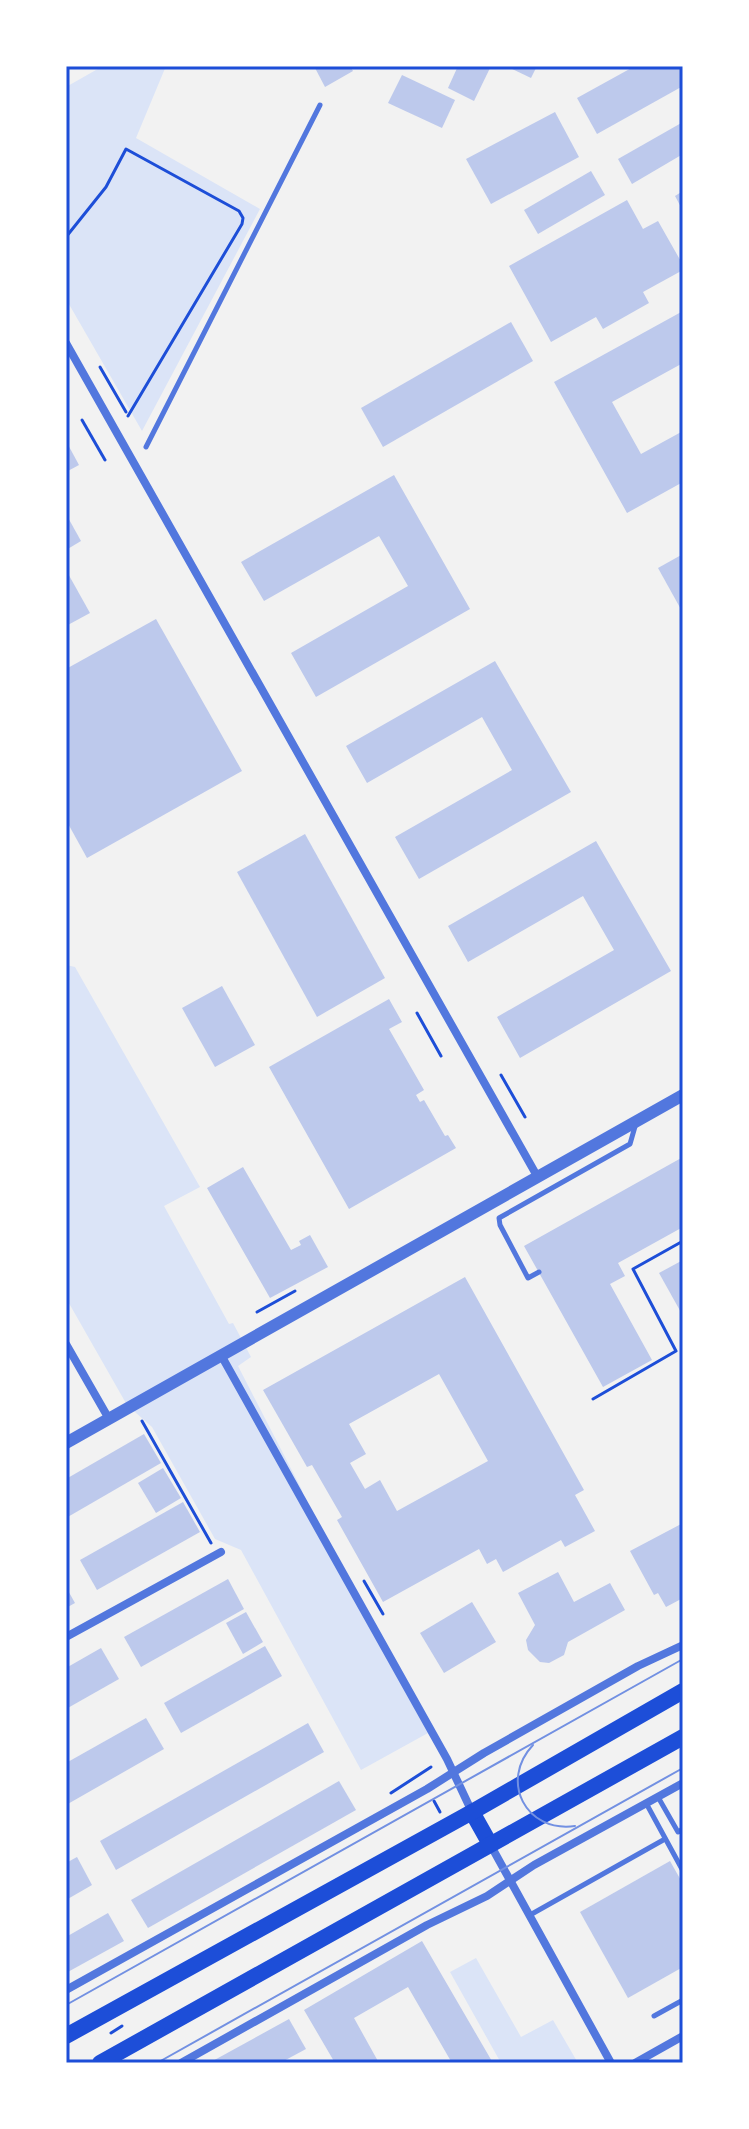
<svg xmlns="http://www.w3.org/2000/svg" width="749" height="2129" viewBox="0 0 749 2129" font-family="Ubuntu,sans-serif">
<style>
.green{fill:#dbe4f7}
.building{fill:#bdc9ec;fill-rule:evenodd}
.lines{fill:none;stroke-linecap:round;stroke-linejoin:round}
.path{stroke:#1d4ed8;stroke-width:3}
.service{stroke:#5277de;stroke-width:5}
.minor{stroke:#5277de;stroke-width:8}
.tertiary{stroke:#5277de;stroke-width:12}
.primary{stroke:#1d4ed8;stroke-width:16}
.tram{stroke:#7290e2;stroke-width:2}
.neatline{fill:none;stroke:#1d4ed8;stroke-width:3}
</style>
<rect width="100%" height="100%" fill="#f2f2f2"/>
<g class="green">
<polygon points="103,66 166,66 136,138 260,209 142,431 66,299 66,87"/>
<polygon points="66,965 75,967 200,1187 164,1206 229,1324 233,1323 251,1357 238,1366 302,1490 307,1514 428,1733 361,1770 241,1550 215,1539 152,1427 127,1405 66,1298"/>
<polygon points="476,1958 521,2037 553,2020 578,2063 501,2063 450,1972"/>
</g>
<g class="building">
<polygon points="314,66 350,66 353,71 325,87"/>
<polygon points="458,66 491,66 474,101 448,88"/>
<polygon points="506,66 537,66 531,78"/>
<polygon points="635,66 683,66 683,86 597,134 577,98"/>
<polygon points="402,75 455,100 442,128 388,103"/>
<polygon points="555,112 579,157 491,204 466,159"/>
<polygon points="683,122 683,154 632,184 618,159"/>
<polygon points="591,171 605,195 538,234 524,210"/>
<polygon points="683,191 683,211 675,196"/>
<polygon points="627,200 643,229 658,221 683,265 683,270 643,292 649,303 603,329 596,317 551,342 509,266"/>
<polygon points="683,311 683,363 612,402 641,454 683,431 683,482 627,513 554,382"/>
<polygon points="511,322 533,361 383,447 361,408"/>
<polygon points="66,441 79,465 66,472"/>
<polygon points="394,475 470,609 316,697 291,653 408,586 379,536 264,601 241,562"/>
<polygon points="66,514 81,541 66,550"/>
<polygon points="683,554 683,613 658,568"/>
<polygon points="66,570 90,613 66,626"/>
<polygon points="156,619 242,771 87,858 66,820 66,669"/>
<polygon points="495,661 571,792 419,879 395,837 512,770 482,717 367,783 346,746"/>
<polygon points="305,834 385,978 317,1017 237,872"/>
<polygon points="596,841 671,971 520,1058 497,1017 614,950 583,896 468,962 448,926"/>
<polygon points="222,986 255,1045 215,1067 182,1008"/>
<polygon points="389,999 402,1022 389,1029 424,1090 416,1095 420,1102 424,1100 445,1136 448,1135 456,1148 349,1209 269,1067"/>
<polygon points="683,1157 683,1227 618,1263 625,1276 610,1284 652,1360 603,1387 524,1246"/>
<polygon points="243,1167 291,1250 301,1245 299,1241 310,1235 328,1267 270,1298 207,1188"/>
<polygon points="683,1260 683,1316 659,1273"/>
<path d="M 465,1277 L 584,1490 L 575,1495 L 595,1531 L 565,1547 L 561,1540 L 503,1572 L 496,1559 L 487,1564 L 479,1549 L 383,1602 L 337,1520 L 342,1517 L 312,1465 L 307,1467 L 263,1390 ZM 439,1374 L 488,1461 L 397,1511 L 380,1480 L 365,1489 L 350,1463 L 366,1454 L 349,1424 Z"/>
<polygon points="144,1434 161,1463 66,1518 66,1479"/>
<polygon points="163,1468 181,1498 156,1513 138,1483"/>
<polygon points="183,1502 200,1532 97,1590 80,1560"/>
<polygon points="683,1523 683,1598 666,1607 658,1593 654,1595 630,1551"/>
<polygon points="558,1572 574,1602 610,1583 625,1610 568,1642 564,1655 549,1663 540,1662 528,1650 526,1640 535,1625 518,1593"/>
<polygon points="228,1579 244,1609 141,1667 124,1637"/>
<polygon points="66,1587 75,1603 66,1608"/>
<polygon points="472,1602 496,1642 444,1673 420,1633"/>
<polygon points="246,1612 263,1642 243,1654 226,1623"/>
<polygon points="265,1646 282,1676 181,1733 164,1703"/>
<polygon points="101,1648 119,1679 66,1709 66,1668"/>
<polygon points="146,1718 164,1749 66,1805 66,1763"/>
<polygon points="308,1723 324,1752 116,1870 100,1841"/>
<polygon points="339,1781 356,1810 148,1928 131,1900"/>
<polygon points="77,1857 92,1885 66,1900 66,1863"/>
<polygon points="670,1861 683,1884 683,1967 628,1998 580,1912"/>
<polygon points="108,1913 124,1941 66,1973 66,1937"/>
<polygon points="422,1941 493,2063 452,2063 408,1987 354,2018 379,2063 335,2063 304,2010"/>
<polygon points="289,2019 306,2049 280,2063 209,2063"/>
</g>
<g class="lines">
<g class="path">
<polyline points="66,237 106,187 126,149 239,211 243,218 242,224 128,416"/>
<polyline points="100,367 126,412"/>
<polyline points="82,420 105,460"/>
<polyline points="417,1013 441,1056"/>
<polyline points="501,1075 525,1117"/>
<polyline points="257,1312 295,1291"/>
<polyline points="593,1399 676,1351 633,1269 683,1241"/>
<polyline points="142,1421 211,1543"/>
<polyline points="364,1581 383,1614"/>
<polyline points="391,1793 431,1767"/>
<polyline points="434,1801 440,1812"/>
<polyline points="111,2033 122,2026"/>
</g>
<g class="service">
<polyline points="146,447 320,105"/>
<polyline points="539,1272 528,1278 500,1225 499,1218 630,1144 636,1123"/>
<polyline points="658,1797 678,1832 683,1829"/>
<polyline points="646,1803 683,1871"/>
<polyline points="530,1915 665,1839"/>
<polyline points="654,2016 683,2000"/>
</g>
<g class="minor">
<polyline points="66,343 537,1176"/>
<polyline points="66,1344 109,1419"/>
<polyline points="221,1355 447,1759 472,1812"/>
<polyline points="66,1637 221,1552"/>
<polyline points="490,1844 611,2063"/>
<polyline points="66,1990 427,1789 484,1753 638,1666 683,1645"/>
<polyline points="181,2063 427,1925 487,1896 534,1865 683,1783"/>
<polyline points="635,2063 683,2036"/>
</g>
<polyline class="tertiary" points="66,1443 683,1095"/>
<g class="primary">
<polyline points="472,1812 490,1844"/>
<polyline points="66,2036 472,1812 683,1691"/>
<polyline points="100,2063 683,1737"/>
</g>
<g class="tram">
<path d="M 533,1745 C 499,1781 526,1833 575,1826"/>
<polyline points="66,2005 683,1659"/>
<polyline points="157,2063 683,1768"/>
</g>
</g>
<rect width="749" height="2129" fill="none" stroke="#ffffff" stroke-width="136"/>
<rect x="68" y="68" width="613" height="1993" class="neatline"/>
</svg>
